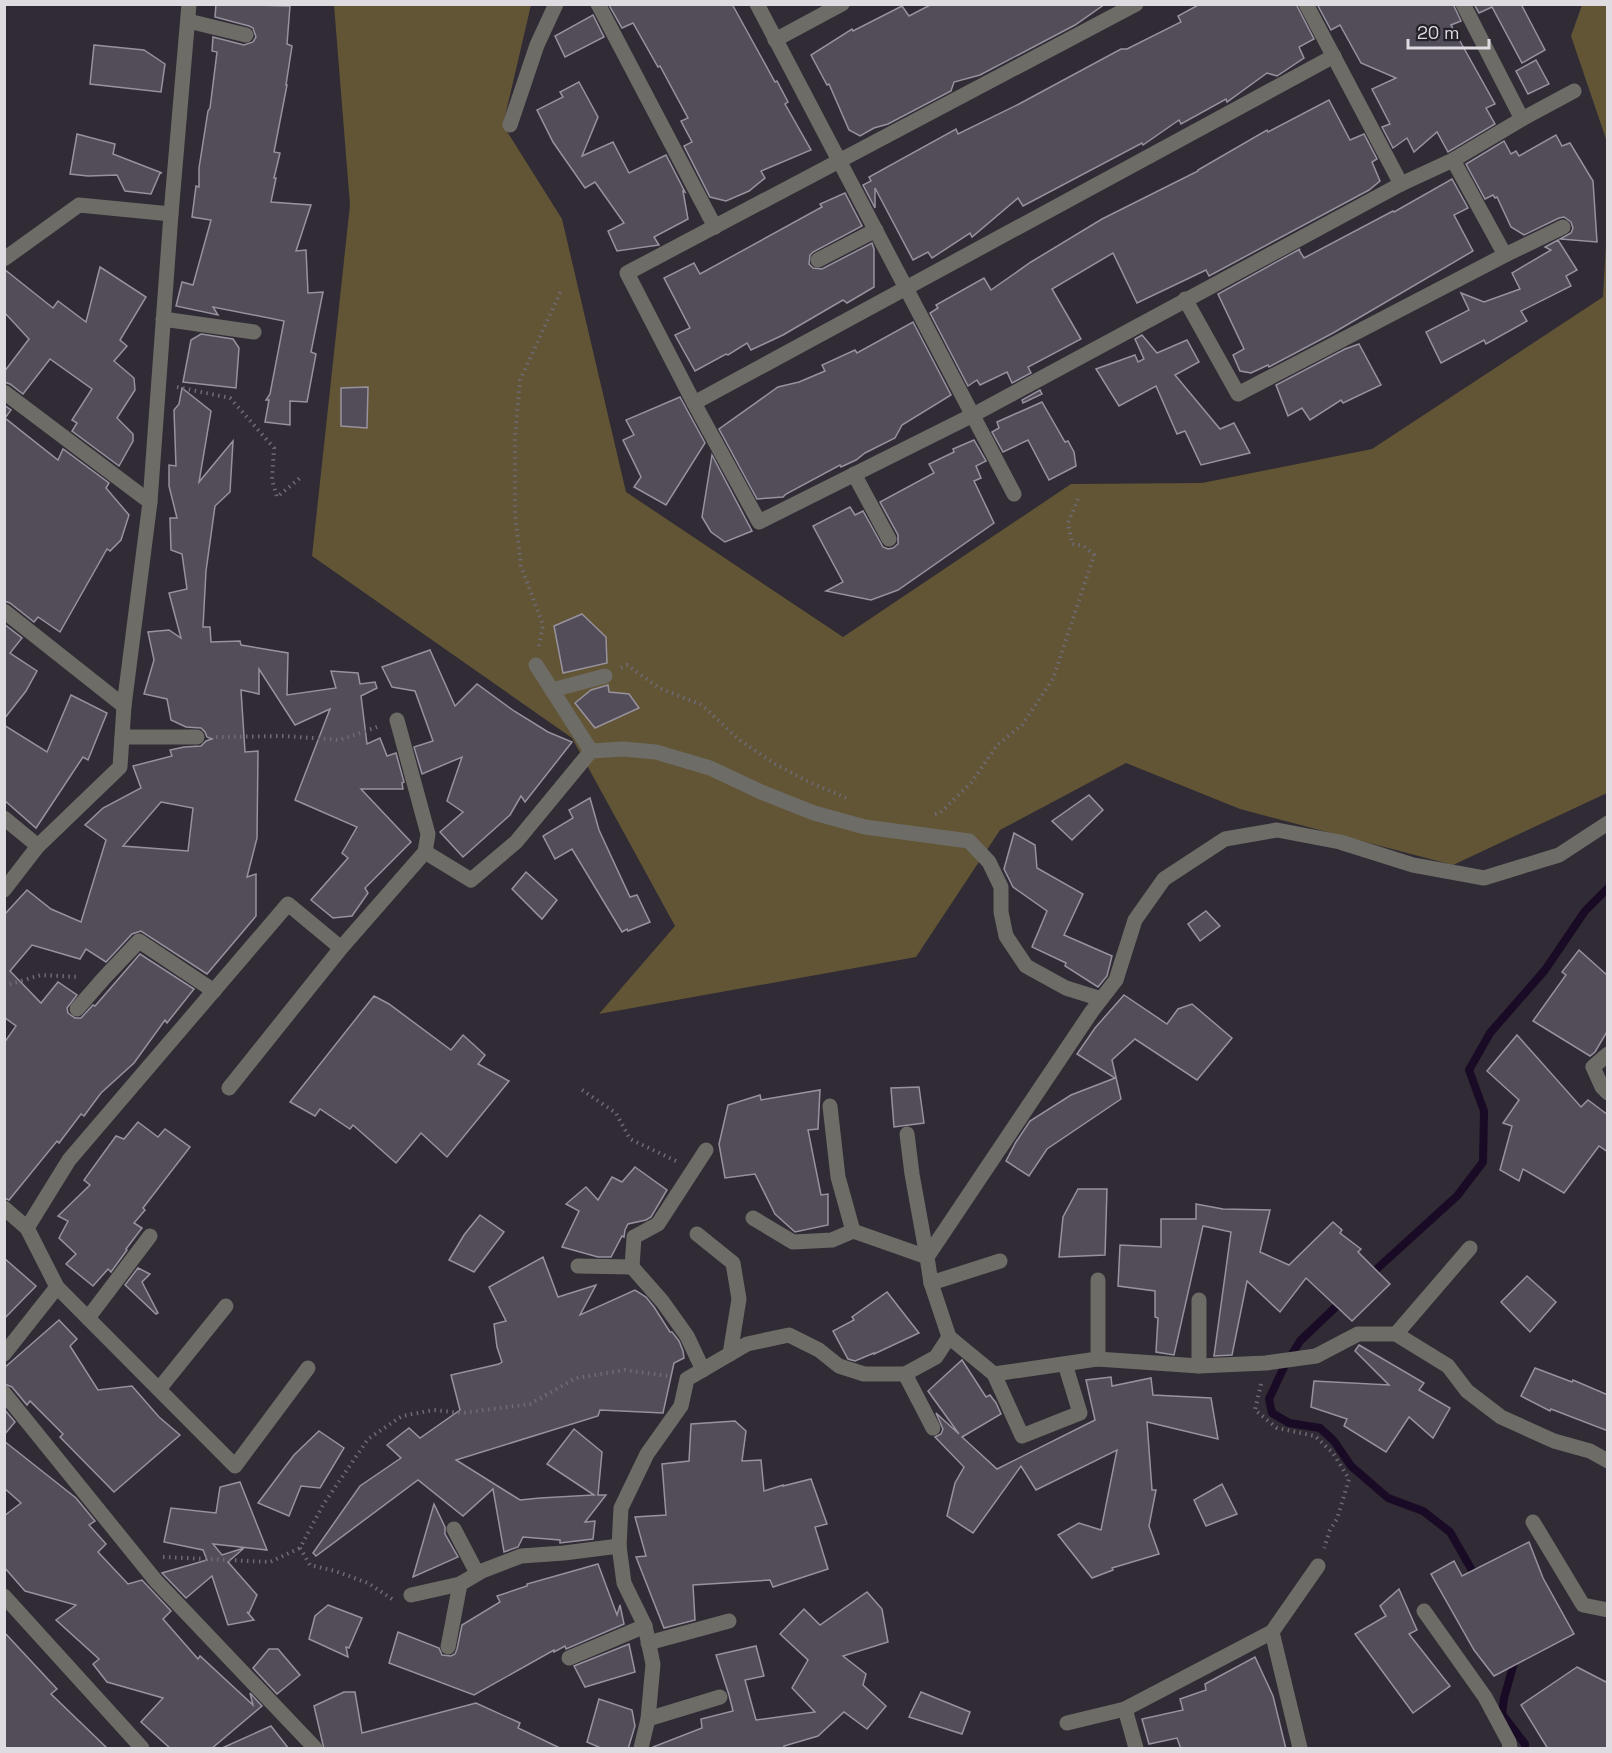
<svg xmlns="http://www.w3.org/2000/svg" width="1612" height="1753" viewBox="0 0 1612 1753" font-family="'Space Grotesk',sans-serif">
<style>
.green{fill:#615535}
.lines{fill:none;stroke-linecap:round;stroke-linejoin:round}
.stream{stroke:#190a25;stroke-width:8}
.building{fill:#524d58;stroke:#98929e;stroke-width:1.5;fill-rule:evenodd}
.path{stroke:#6f6a73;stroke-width:4;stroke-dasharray:1.5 4.5;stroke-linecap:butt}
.minor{stroke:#6e6c67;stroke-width:15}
</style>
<rect width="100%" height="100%" fill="#302b35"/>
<g class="green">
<polygon points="334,5 531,5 503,125 562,219 626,492 843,637 1071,484 1202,483 1372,449 1603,297 1607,226 1607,793 1453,865 1240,809 1126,763 1000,830 916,957 599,1014 675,926 572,738 312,556 350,205"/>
<polygon points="1582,5 1607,5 1607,142 1571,36"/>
</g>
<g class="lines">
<g class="stream">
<polyline points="1369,1276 1457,1196 1483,1162 1484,1111 1469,1070 1490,1033 1545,970 1585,911 1608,888"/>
<polyline points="1344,1299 1300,1341 1284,1367 1269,1399 1272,1413 1289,1423 1320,1428 1334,1441 1351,1466 1388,1498 1423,1511 1450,1532 1477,1579"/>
<polyline points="1514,1657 1514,1663 1504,1698 1502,1714 1525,1744 1525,1748"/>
</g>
</g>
<g class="building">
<polygon points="216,4 290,6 287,44 292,46 286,85 287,85 274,152 280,153 274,178 276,178 271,202 311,205 296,251 306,250 308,293 323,292 311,352 316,354 307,402 290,401 290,425 265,422 269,400 266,400 270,394 284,321 213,307 218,315 176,306 182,282 193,285 211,220 192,217 196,186 199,187 199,168 208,111 210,108 217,52 212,51 213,37 244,45 253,42 256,37 253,28 249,26 215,17"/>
<polygon points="732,4 775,82 777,81 788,102 785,104 811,150 761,171 765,178 749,191 726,201 710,197 684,146 692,142 681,121 688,118 660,66 658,67 633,23 622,28 609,5"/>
<polygon points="932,4 1105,4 1075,25 980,75 954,82 951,91 888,124 874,128 860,136 849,130 829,84 827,85 811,55 852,29 853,31 902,6 909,16"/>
<polygon points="1200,4 1296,4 1314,39 1299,47 1304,58 1277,76 1267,73 1227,102 1226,99 1181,124 1179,120 1143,145 1142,143 1023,206 1018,198 972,237 970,233 932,258 928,252 913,260 875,188 875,208 863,185 871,181 869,177 956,129 958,134 1019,104 1121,49 1127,49 1181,22 1178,16"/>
<polygon points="1317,4 1453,4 1461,21 1451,25 1495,104 1486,108 1495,124 1448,152 1437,132 1414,152 1407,138 1393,148 1382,127 1390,124 1372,89 1396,78 1361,63 1340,25 1331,30"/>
<polygon points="1474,4 1521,4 1545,50 1522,63 1492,7 1479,13"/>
<polygon points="593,15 604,37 565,57 555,36"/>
<polygon points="94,45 144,50 165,64 161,92 90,84"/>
<polygon points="1536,60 1549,84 1528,94 1516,71"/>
<polygon points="579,82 598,117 582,156 613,142 629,173 666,155 685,192 683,191 688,219 654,237 659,245 617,251 608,231 624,223 595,182 585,188 553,142 537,110 563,97 560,92"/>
<polygon points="1329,100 1350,140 1364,134 1377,159 1372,162 1380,181 1369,190 1209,276 1206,270 1137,303 1113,253 1052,289 1081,339 1028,367 1031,373 1012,383 1007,372 980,385 977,380 968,386 930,313 938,308 936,305 984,278 991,290 1031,262 1102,219 1198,171 1198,170 1267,130 1268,132"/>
<polygon points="77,134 115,144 113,154 162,173 160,173 151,194 125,191 117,175 88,176 70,174"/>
<polygon points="1556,135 1562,146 1570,143 1593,181 1597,242 1560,239 1571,233 1573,228 1571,222 1564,217 1559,218 1524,235 1511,227 1497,197 1495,198 1493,195 1485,199 1466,164 1504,141 1511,154 1516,151 1519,156"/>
<polygon points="1452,179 1468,208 1454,215 1473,251 1333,333 1269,367 1268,365 1251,373 1240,371 1233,355 1244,349 1218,294 1300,249 1299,250 1304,258 1393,211 1394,212"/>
<polygon points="845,193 862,226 813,252 810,255 809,264 813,268 822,269 872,243 874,249 874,287 847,303 843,300 783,335 751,350 747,343 728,355 726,354 695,371 675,335 690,328 664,278 694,263 700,274 822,207 820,204"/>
<polygon points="1558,240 1577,270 1566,276 1571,286 1521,311 1527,321 1486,344 1484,340 1441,363 1426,332 1469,310 1461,293 1484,302 1520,289 1512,273 1551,250 1545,247"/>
<polygon points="100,267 146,297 120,340 127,346 114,361 134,378 135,390 117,418 133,434 133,441 119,466 72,431 77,423 72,420 92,389 50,359 23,394 10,384 4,382 4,372 29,339 4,312 4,269 53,308 58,301 86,322"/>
<polygon points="913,322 951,395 902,425 895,438 865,453 856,460 841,467 840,465 786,494 783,497 757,499 719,429 778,387 799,382 825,371 822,365 855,350 857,353"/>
<polygon points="201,334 233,339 239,348 236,388 183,382 191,340"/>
<polygon points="1142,335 1157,353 1187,340 1199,362 1175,375 1220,429 1234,423 1250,453 1201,465 1185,431 1177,434 1156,386 1119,406 1096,369 1135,355 1138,362 1144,359 1135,339"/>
<polygon points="1359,344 1381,385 1343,403 1341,400 1310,420 1302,408 1288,416 1276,385 1345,349"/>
<polygon points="368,387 367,428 341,426 341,388"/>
<path d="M 182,388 L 211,411 L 199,482 L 233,441 L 230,492 L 215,506 L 206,571 L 203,627 L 210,627 L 211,642 L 240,641 L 241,645 L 288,653 L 287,695 L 336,688 L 331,671 L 358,673 L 360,684 L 375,682 L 377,688 L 361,696 L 367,744 L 380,738 L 387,756 L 396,753 L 404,782 L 402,783 L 403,789 L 361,789 L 411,842 L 365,888 L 368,893 L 352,916 L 333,918 L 311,900 L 348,858 L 342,853 L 357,827 L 295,800 L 330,709 L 295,725 L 259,669 L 259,694 L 241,690 L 245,752 L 258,751 L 257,838 L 247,877 L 256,874 L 256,916 L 207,974 L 141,931 L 132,934 L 106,962 L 86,949 L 80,959 L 32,945 L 10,971 L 41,1003 L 58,982 L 77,995 L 67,1008 L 68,1013 L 75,1018 L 81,1018 L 93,1005 L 95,1006 L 140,954 L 194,989 L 167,1023 L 165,1020 L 134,1063 L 101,1093 L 84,1116 L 81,1114 L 59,1143 L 57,1141 L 9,1200 L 4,1198 L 4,1043 L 16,1026 L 4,1017 L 4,915 L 27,890 L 51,909 L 81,922 L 106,840 L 85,825 L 103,808 L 141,788 L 133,766 L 172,756 L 170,750 L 184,747 L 201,746 L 206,741 L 212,739 L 207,737 L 205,732 L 201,728 L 186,727 L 171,720 L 167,699 L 144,694 L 154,660 L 148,632 L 169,630 L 181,638 L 169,593 L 187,589 L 182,554 L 171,550 L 170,518 L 177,518 L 169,486 L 169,465 L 176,466 L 174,410 L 179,404 ZM 161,802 L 193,808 L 188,851 L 123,846 Z"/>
<polygon points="1040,390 1042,394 1023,403 1022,400"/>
<polygon points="680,397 705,443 666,505 634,487 641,477 623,440 634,435 626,420"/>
<polygon points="1042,402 1065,442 1068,441 1074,452 1076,466 1049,480 1028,440 1003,452 992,432 999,428 997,422"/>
<polygon points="4,405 11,410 5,418 58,460 63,449 109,483 106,488 129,515 121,540 110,551 107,549 60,632 38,617 34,622 10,603 4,601"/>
<polygon points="974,440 986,461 976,466 981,478 974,481 994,523 898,590 871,600 826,591 843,582 813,526 850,507 855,515 863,511 883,547 888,549 893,548 898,544 898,535 880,502 934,473 929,464 954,452 953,449"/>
<polygon points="712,455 752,531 725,542 711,532 702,517"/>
<polygon points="582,614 606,637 607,663 563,673 554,626"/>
<polygon points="4,624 22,638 10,653 37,671 26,691 4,719"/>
<polygon points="430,650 455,706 477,684 514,711 548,732 572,742 525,802 521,796 510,815 463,857 440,832 463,812 447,801 462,757 422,774 414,747 433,741 415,691 392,687 382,667"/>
<polygon points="608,685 609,692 629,694 639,708 595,728 575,703 591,690"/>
<polygon points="71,695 107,713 88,760 83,757 36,828 4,800 4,725 47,752"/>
<polygon points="1089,795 1103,810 1072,840 1052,821"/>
<polygon points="590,798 599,830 630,897 637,895 650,922 628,931 627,929 622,932 572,849 555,859 543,836 573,818 569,810"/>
<polygon points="1014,833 1035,845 1037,868 1083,894 1064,935 1112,956 1107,976 1098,987 1065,966 1066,963 1032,947 1047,911 1013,887 1004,869"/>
<polygon points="526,872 557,900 542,919 512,889"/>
<polygon points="1206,911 1220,926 1200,941 1188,924"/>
<polygon points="1579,950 1608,976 1608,1030 1595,1052 1590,1056 1533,1021 1566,975 1562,972"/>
<polygon points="1124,995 1167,1024 1178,1009 1192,1004 1232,1038 1197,1080 1135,1039 1112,1060 1121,1099 1047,1149 1029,1176 1006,1161 1016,1142 1030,1121 1071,1095 1115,1078 1077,1054 1095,1028"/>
<polygon points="374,996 389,1004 451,1050 463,1035 485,1055 478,1064 509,1081 447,1157 421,1133 396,1163 353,1125 350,1129 320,1109 315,1116 290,1102"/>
<polygon points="1517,1035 1581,1107 1588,1100 1608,1115 1608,1152 1599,1146 1564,1193 1523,1169 1519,1181 1500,1170 1512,1126 1503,1123 1519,1100 1487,1071"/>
<polygon points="919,1087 924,1123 894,1127 891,1088"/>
<polygon points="820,1090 818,1129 808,1130 821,1195 828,1194 828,1225 795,1232 775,1214 755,1174 725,1178 719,1144 728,1105 760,1095 761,1100"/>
<polygon points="138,1122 158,1137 165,1129 190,1147 143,1208 145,1210 134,1223 142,1228 126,1249 127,1250 111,1272 108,1269 93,1286 66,1264 76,1254 59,1238 68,1221 58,1216 90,1185 84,1180 116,1136 124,1139"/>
<polygon points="635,1167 667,1190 651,1217 646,1220 628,1224 625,1230 624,1237 622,1236 611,1257 598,1257 562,1247 579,1211 566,1204 586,1187 598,1200 612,1177 622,1182"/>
<polygon points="1078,1189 1107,1189 1105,1255 1059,1257 1063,1217"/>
<polygon points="1196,1204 1223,1209 1270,1210 1260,1252 1289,1265 1333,1222 1342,1230 1340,1233 1361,1249 1358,1252 1390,1284 1352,1321 1306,1278 1280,1312 1247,1281 1232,1355 1214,1356 1231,1232 1203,1226 1174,1355 1156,1352 1158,1318 1155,1317 1155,1291 1118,1286 1120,1245 1161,1247 1161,1219 1196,1219"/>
<polygon points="480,1215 504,1232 474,1272 449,1260 464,1235"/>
<polygon points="543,1257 558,1297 596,1285 580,1315 635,1290 646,1297 654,1307 670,1332 672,1332 679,1341 683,1351 684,1358 674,1363 663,1413 600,1410 598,1416 456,1460 520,1500 540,1498 594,1495 547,1464 574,1429 602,1452 598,1495 606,1495 585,1522 595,1521 593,1539 560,1543 560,1540 523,1537 518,1547 504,1552 493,1489 463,1516 418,1480 316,1556 313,1553 360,1486 401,1458 387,1445 409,1428 420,1438 460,1410 451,1375 499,1364 502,1362 497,1347 494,1324 506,1321 489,1287"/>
<polygon points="4,1258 36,1286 4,1319"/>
<polygon points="138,1268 150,1274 142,1282 158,1313 156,1314 125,1285"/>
<polygon points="1527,1276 1556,1302 1530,1332 1501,1302"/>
<polygon points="887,1292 919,1333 874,1354 874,1353 855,1361 848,1359 833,1331 854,1320 852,1317"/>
<polygon points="59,1320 77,1339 70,1346 98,1390 132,1386 159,1417 180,1435 114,1492 60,1437 63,1434 30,1401 27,1405 12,1387 4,1384 4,1368"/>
<polygon points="1359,1345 1424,1383 1419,1390 1450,1408 1433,1438 1409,1417 1386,1452 1344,1426 1347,1419 1311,1407 1314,1381 1389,1385 1355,1351"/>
<polygon points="962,1360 986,1397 990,1395 996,1403 1001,1414 962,1437 997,1469 1095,1420 1086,1380 1111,1377 1112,1386 1151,1378 1153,1395 1211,1398 1218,1439 1147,1422 1152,1490 1156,1490 1149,1526 1159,1554 1112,1568 1113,1570 1092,1578 1058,1535 1079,1523 1101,1530 1117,1450 1036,1490 1021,1466 973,1533 947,1516 955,1483 964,1467 935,1437 941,1434 943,1429 936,1413 959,1434 928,1391"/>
<polygon points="1535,1368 1572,1382 1573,1380 1608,1395 1608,1431 1551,1409 1550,1411 1521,1396"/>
<polygon points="4,1409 15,1422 4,1435"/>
<polygon points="735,1421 746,1431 742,1461 761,1460 764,1491 783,1485 783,1486 811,1479 827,1524 815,1527 828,1569 773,1587 770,1580 693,1585 695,1620 664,1628 636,1557 646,1556 635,1517 666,1515 662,1464 689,1461 691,1424"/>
<polygon points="319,1431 344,1448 320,1488 301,1486 289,1516 258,1503 294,1455"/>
<polygon points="4,1441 76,1498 95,1521 89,1525 106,1544 98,1552 128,1584 142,1580 171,1611 163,1619 198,1659 200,1656 253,1705 250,1693 262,1706 211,1749 171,1749 141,1722 163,1698 107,1682 93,1664 99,1659 56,1620 76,1605 25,1591 4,1567 4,1516 21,1503 4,1488"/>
<polygon points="240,1482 267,1550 213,1544 222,1555 244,1548 228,1562 257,1595 249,1613 247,1612 254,1620 228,1625 212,1576 186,1598 162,1573 207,1560 203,1550 164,1542 171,1508 216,1513 220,1487"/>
<polygon points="1222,1484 1237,1514 1206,1526 1194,1500"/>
<polygon points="434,1504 445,1527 445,1534 458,1557 413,1577"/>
<polygon points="1529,1542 1543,1578 1574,1634 1494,1676 1474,1650 1431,1574 1454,1561 1462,1576"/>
<polygon points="598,1564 617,1615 620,1605 624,1624 566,1649 565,1646 554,1652 554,1650 474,1695 389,1663 398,1632 439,1648 442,1655 451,1656 455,1654 457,1649 462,1625 500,1602 497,1596 527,1586 527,1584"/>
<polygon points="1399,1589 1417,1630 1409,1634 1450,1686 1413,1713 1355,1634 1386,1616 1380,1606"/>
<polygon points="867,1592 882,1609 888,1642 843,1656 866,1674 863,1685 886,1706 867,1729 844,1712 818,1736 784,1746 784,1749 653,1749 653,1747 702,1728 701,1719 733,1711 729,1695 716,1655 756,1646 764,1676 745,1680 756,1720 815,1712 792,1688 808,1660 780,1634 804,1609 820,1625"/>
<polygon points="328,1605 362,1618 349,1648 346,1647 348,1657 309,1639 315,1616"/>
<polygon points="4,1632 57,1689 51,1694 108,1749 4,1749"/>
<polygon points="629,1644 635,1672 585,1687 574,1666"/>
<polygon points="269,1649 278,1649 300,1675 277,1694 253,1668"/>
<polygon points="1255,1657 1273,1696 1286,1749 1181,1749 1177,1738 1149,1744 1142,1719 1183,1710 1180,1699 1206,1690 1205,1684"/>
<polygon points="1577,1667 1608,1683 1608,1749 1548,1749 1521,1705"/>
<polygon points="344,1692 355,1692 362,1733 476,1703 520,1723 518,1728 562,1749 324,1749 314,1706"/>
<polygon points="921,1692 970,1712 962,1734 909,1717"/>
<polygon points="599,1699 632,1710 635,1726 628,1749 603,1749 587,1742"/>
<polygon points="271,1726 289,1749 220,1749"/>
</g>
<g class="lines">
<g class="path">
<polyline points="177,387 230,398 274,448 272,480 277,497 300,478"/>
<polyline points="539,646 543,625 521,566 515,513 515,436 520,380 561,291"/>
<polyline points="621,668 627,665 659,688 702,705 738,739 775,764 807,781 846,798"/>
<polyline points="216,737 284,736 340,740 377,727"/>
<polyline points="935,814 940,813 972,782 997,745 1022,725 1053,679 1094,555 1084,546 1072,544 1068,523 1078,499"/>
<polyline points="4,986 41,975 79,977"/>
<polyline points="582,1090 616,1113 630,1139 676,1161"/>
<polyline points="1261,1384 1255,1410 1277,1428 1315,1436 1333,1453 1349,1479 1337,1519 1330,1530 1324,1548"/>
<polyline points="163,1557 270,1562 300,1548"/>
<polyline points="392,1599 368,1583 335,1571 310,1565 300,1548 323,1505 368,1439 402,1416 434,1410 462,1413 530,1404 576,1378 625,1370 668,1376"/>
</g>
<g class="minor">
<polyline points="598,4 715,227"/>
<polyline points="757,4 1014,494"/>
<polyline points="1136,4 627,273 694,403 759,522 973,415 1401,184 1453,160 1522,119 1463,4"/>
<polyline points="1306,4 1401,184"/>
<polyline points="188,21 246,35"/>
<polyline points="775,40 842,4"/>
<polyline points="1522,119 1574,91"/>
<polyline points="510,125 537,45 556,4"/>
<polyline points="1505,255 1563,227"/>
<polyline points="4,259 79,205 171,214"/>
<polyline points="818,260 876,230"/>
<polyline points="1185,299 1238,394 1505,255 1453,160"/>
<polyline points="163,319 254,332"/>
<polyline points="4,392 150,502"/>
<polyline points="694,403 1334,56"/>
<polyline points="854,474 889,539"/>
<polyline points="4,611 124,706"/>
<polyline points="536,665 591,751"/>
<polyline points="552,690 605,676"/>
<polyline points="122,737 197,737"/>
<polyline points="4,818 38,846"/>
<polyline points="425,852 471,880 516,842 591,751 623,749 656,752 710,768 761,792 814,813 865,827 969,841 989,862 1001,887 1001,912 1006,936 1026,966 1066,988 1101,999"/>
<polyline points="4,890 38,846 120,767 124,706 150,502 171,214 189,4"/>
<polyline points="77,1009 104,978 139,941 214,991"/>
<polyline points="1608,1054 1593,1067 1602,1087 1608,1093"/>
<polyline points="229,1088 341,948 425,852 428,834 397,720"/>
<polyline points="830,1106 838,1177 853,1231 927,1257"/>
<polyline points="907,1134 912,1174 927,1257"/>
<polyline points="4,1208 27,1228 57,1287 235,1466 308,1368"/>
<polyline points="753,1218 793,1242 832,1240 853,1231"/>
<polyline points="27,1228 69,1160 288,904 341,948"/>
<polyline points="697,1234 733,1263 739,1299 730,1354"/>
<polyline points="578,1266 632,1267"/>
<polyline points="931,1283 1000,1261"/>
<polyline points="88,1318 150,1236"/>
<polyline points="1396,1334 1470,1248"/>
<polyline points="949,1337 994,1374 1097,1359 1199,1366 1266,1363 1316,1356 1358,1334 1396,1334 1448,1366 1467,1391 1501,1417 1554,1441 1590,1451 1608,1461"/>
<polyline points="4,1354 57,1287"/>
<polyline points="1098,1359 1098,1280"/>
<polyline points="1199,1366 1199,1300"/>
<polyline points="703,1370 687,1336 662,1301 632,1267 634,1237 658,1224 706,1150"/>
<polyline points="905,1374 933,1428"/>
<polyline points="994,1374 1022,1436 1080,1413 1065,1364"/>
<polyline points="159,1389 226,1306"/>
<polyline points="4,1393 156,1581 315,1748"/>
<polyline points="1533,1522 1583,1605 1608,1610"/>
<polyline points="454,1529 477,1573"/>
<polyline points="411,1595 460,1584 482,1571 521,1556 564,1553 619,1546"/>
<polyline points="4,1596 142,1748"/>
<polyline points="1424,1611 1485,1697 1509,1742 1510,1748"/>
<polyline points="1272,1632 1300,1748"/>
<polyline points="648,1643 729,1621"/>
<polyline points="448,1647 460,1584"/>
<polyline points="569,1658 645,1626"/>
<polyline points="648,1719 720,1697"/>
<polyline points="1067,1723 1125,1709"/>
<polyline points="641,1748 648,1719 653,1664 645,1626 624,1583 619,1546 621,1508 647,1454 681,1406 687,1379 747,1344 789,1335 819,1350 839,1366 864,1374 905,1374 936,1357 949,1337 931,1283 927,1257 1092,1011 1116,980 1135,920 1164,879 1225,839 1277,830 1340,842 1413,865 1484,878 1559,855 1608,823"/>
<polyline points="1136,1748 1125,1709 1272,1632 1318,1566"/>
</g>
</g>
<rect width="1612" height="1753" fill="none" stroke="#dedbe1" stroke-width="12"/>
<path d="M1408 39v9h81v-9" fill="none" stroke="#dedbe1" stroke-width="3"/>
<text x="1417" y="39" font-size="18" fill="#dedbe1" stroke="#26222b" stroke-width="4.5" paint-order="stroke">20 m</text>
</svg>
